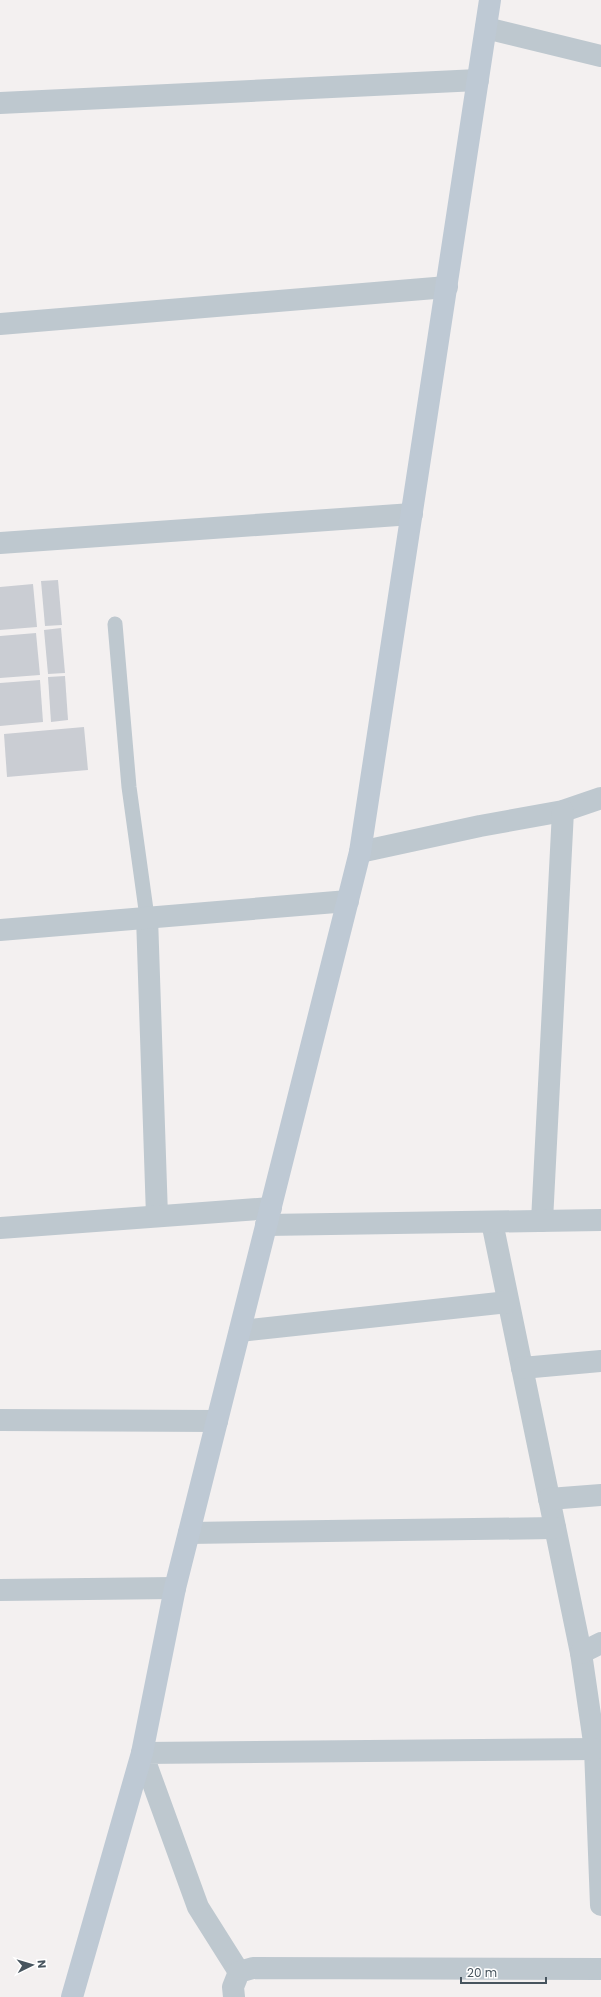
<svg xmlns="http://www.w3.org/2000/svg" width="601" height="1997" viewBox="0 0 601 1997" font-family="Poppins,sans-serif">
<style>
.building{fill:#cacdd3}
.lines{fill:none;stroke-linecap:round;stroke-linejoin:round}
.lane{stroke:#bec8cf;stroke-width:15}
.street{stroke:#bec8cf;stroke-width:22}
.secondary{stroke:#bec9d4;stroke-width:22}
</style>
<rect width="100%" height="100%" fill="#f3f0f0"/>
<g class="building">
<polygon points="58,580 62,625 45,626 41,581"/>
<polygon points="33,584 37,627 0,630 0,587"/>
<polygon points="61,628 65,673 48,674 44,630"/>
<polygon points="36,633 40,675 0,678 0,636"/>
<polygon points="65,676 68,720 51,722 48,677"/>
<polygon points="40,680 43,722 0,726 0,683"/>
<polygon points="84,727 88,770 7,777 4,734"/>
</g>
<g class="lines">
<polyline class="lane" points="115,624 129,787 147,917"/>
<g class="street">
<polyline points="486,28 601,56"/>
<polyline points="0,103 478,80"/>
<polyline points="0,324 447,287"/>
<polyline points="0,543 412,514"/>
<polyline points="360,852 480,826 563,811 601,798"/>
<polyline points="147,917 157,1216"/>
<polyline points="0,930 348,901"/>
<polyline points="542,1221 563,811"/>
<polyline points="492,1222 581,1653 595,1749 601,1905"/>
<polyline points="266,1225 601,1220"/>
<polyline points="0,1228 271,1208"/>
<polyline points="240,1331 508,1302"/>
<polyline points="522,1368 601,1361"/>
<polyline points="0,1420 217,1421"/>
<polyline points="549,1499 601,1495"/>
<polyline points="189,1533 555,1528"/>
<polyline points="0,1590 175,1588"/>
<polyline points="581,1653 601,1643"/>
<polyline points="239,1972 198,1907 142,1753 595,1749"/>
<polyline points="234,1997 233,1987 239,1972 253,1968 601,1969"/>
</g>
<polyline class="secondary" points="72,1997 142,1753 175,1588 360,852 490,0"/>
</g>
<g transform="translate(32 1965) rotate(85)" stroke="#ffffff" stroke-width="3" paint-order="stroke">
<path d="M0-3L7 15L0 10L-7 15Z" fill="#47545e"/>
<text y="-6" font-size="11" font-weight="bold" text-anchor="middle" fill="#47545e">N</text>
</g>
<path d="M461 1977v6h85v-6" fill="none" stroke="#47545e" stroke-width="2"/>
<text x="467" y="1977" font-size="12" fill="#47545e" stroke="#ffffff" stroke-width="3" paint-order="stroke">20 m</text>
</svg>
